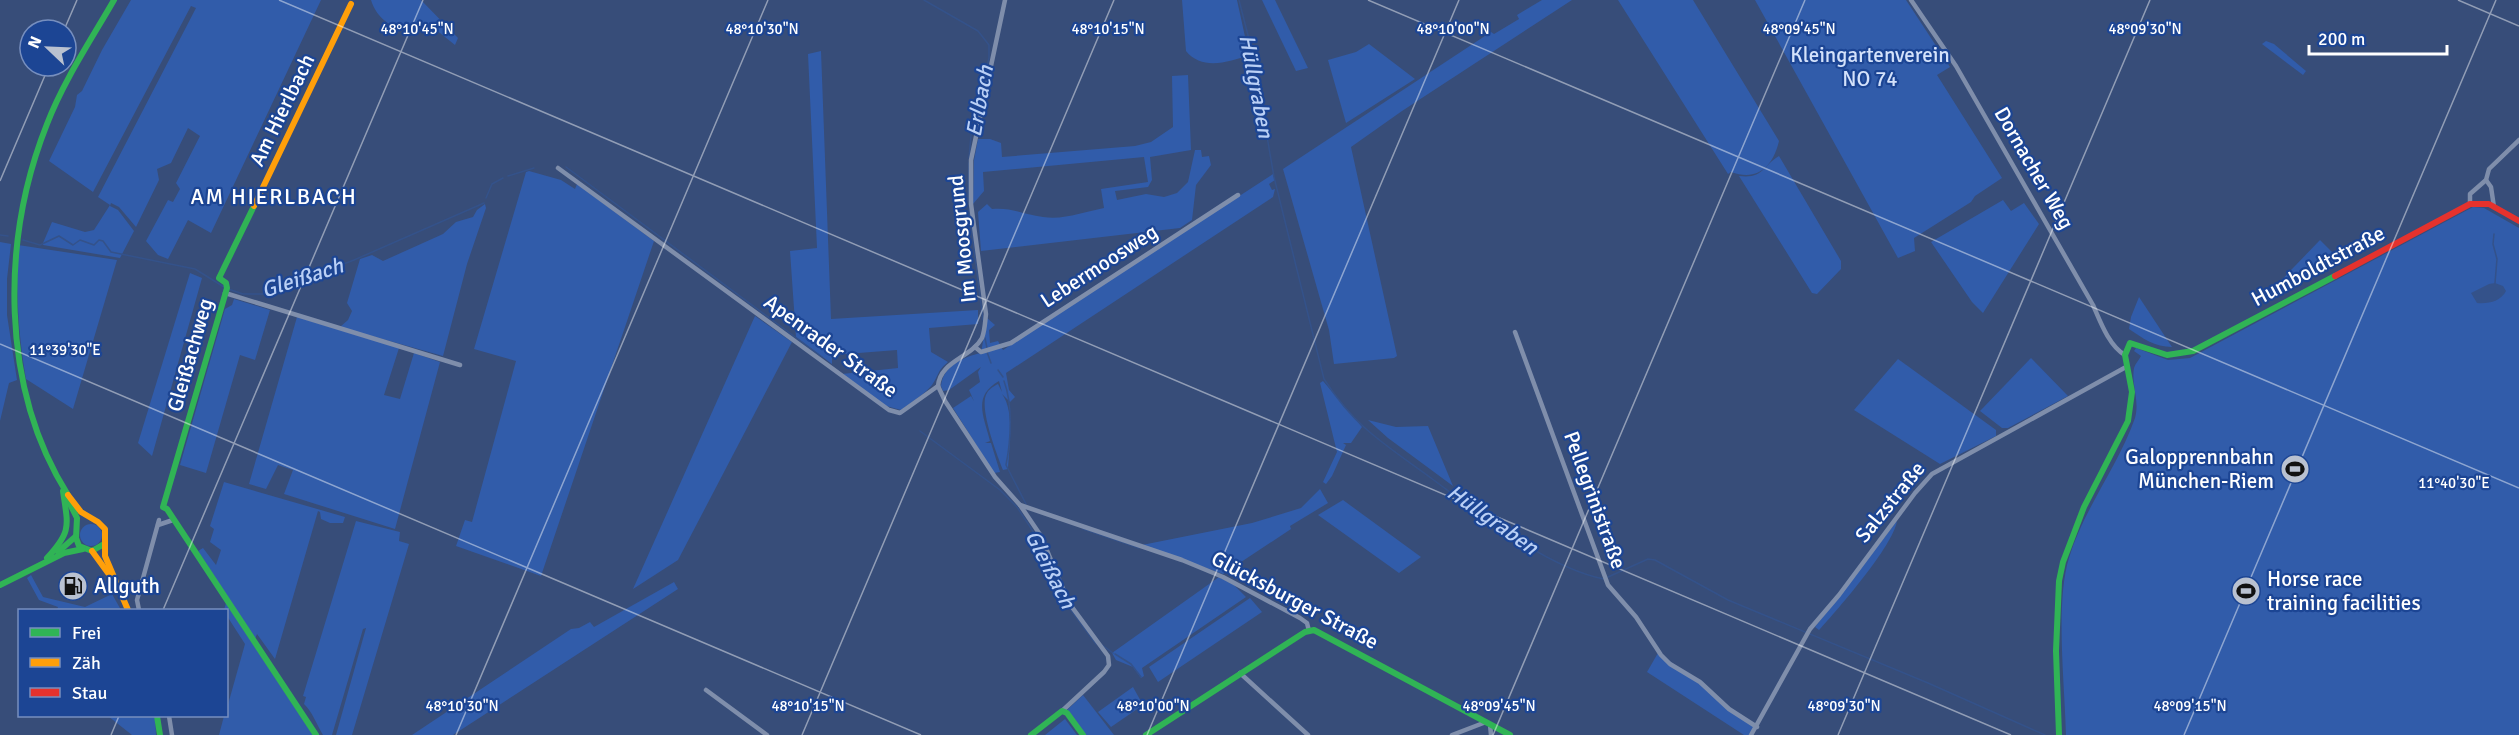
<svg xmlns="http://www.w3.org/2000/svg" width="2519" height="735" viewBox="0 0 2519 735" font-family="Signika,sans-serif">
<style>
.green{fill:#315caa}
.water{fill:#34528a}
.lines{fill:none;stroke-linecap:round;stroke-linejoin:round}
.stream{stroke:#34528a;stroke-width:1.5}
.street{stroke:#7f8eab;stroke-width:4.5}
.fast{stroke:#30b455;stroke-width:6}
.slow{stroke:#ff9f0a;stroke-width:6}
.jam{stroke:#e5322d;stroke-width:6}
.ticks{fill:none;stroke:#fff;stroke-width:1.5;stroke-opacity:0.45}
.labels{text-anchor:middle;stroke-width:4.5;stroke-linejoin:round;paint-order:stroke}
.park-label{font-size:21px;fill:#d4e2fb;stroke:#1c4594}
.street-label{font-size:21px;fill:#fff;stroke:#1c4594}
.poi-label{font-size:21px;fill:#fff;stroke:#1c4594;text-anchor:start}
.water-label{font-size:22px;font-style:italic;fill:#bad0f6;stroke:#1c4594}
.neighbourhood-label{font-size:22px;letter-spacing:1.5px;fill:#fff;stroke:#1c4594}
.ticks-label{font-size:15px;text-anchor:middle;fill:#fff;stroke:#1c4594;stroke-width:4.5;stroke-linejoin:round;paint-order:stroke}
</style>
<rect width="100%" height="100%" fill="#374d79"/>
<g class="green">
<polygon points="131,0 321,0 211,233 188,220 168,259 158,255 146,241 168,200 173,202 180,189 176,183 200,136 188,128 171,163 157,169 159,180 136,227 119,207 111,203 110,206 118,210 134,231 120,258 43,245 43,243 52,222 85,232 94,230 110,205 98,197 196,8 191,6 93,192 49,161 75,107 77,95 82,91 102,50"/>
<path d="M 371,0 L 421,0 L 458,38 L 455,45 L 430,25 C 407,37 379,26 371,0 Z"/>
<path d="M 1182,0 L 1237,0 L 1249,55 C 1229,62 1202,71 1186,51 Z"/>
<polygon points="1262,0 1275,0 1308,68 1296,71"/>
<polygon points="1542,0 1572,0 1402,111 1351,147 1397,356 1394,358 1334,364 1329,330 1283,169 1491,32 1494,34 1519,19 1517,15"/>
<path d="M 1618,0 L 1693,0 L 1779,141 C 1773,166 1758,182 1731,172 L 1728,174 Z"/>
<polygon points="1755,0 1906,0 1950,67 1937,75 2002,178 1975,196 1971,202 1914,238 1915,251 1898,258"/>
<polygon points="2266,41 2274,44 2306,71 2303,75 2262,44"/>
<polygon points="1369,44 1415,79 1346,123 1328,60 1356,52"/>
<path d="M 821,51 L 831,319 L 978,310 L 978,324 L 929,328 L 931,352 L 948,362 C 937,371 939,375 932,385 C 924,395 911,402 901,410 L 886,406 L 842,374 L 898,368 L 897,350 L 833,355 L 832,333 L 832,364 L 796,337 L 790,251 L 817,248 L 808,54 Z"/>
<path d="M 1188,75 L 1191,150 L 1150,157 L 1152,180 L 1148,187 L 1115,191 L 1117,200 L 1146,194 L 1164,197 L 1177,193 L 1188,182 L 1195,150 L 1201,150 L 1202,157 L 1209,156 L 1211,165 L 1196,185 L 1192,220 L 1180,228 L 981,251 L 978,212 L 987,204 L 992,209 C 1012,207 1024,215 1043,217 C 1065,220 1083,212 1104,208 L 1101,189 L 1148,182 L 1144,157 L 983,172 L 984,191 L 973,204 L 974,160 L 978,139 L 990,139 L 1001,143 L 1002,157 L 1135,146 L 1151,142 L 1173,127 L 1172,76 Z"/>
<path d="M 1779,156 L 1841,261 L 1841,269 L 1817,294 L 1812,293 L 1739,176 C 1764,179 1762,166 1779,156 Z"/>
<polygon points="529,171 561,180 575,189 577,184 654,241 541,576 456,546 465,520 472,522 516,361 474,349 526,172"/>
<path d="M 1273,174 L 1275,180 L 1269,184 L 1272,190 L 1275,189 L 1273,197 L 1006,373 L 1009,390 L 1015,397 L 1010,402 L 1002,394 C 1015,411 1009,448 1008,469 L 1003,470 C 997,455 978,406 987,393 C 989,389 994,386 998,384 L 1002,392 L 999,381 C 972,396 984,417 990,441 L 985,443 L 991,443 L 1000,472 L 994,473 L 953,408 L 971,396 L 974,401 L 969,390 L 980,382 L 978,372 L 981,367 L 949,390 L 943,391 L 941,386 C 943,366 963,357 981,353 L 987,318 L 995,325 L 989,330 L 990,343 L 998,341 L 1003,350 Z"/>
<polygon points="2003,200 2011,211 2024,203 2039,224 1983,313 1972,302 1931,242"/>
<polygon points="485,204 486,208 467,264 443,356 340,327 348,320 352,311 347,303 360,259 372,255 383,261 443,234 456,222 473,217 477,210"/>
<path d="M 2473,207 L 2484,208 L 2519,228 L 2519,735 L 2066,735 C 2065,686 2055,603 2069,558 C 2084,508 2118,467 2135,418 C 2140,401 2131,383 2134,368 C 2135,364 2139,360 2141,356 L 2134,351 L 2136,348 L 2168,360 L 2190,358 Z"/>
<polygon points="2320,240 2337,257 2336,263 2272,299 2269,293"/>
<polygon points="0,242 11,244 7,279 7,315 17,380 9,383 0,421"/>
<path d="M 18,245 L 117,260 L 73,409 L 26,379 C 18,334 16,291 18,245 Z"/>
<polygon points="190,273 202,278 152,456 138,443"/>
<path d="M 2139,297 L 2172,347 C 2155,347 2142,338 2129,329 L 2131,317 Z"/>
<polygon points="234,299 270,310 255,360 240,355 206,473 180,465 225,309 232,305"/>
<polygon points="755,316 792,342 678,560 633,589"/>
<polygon points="297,317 399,348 384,395 400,399 414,353 440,362 395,529 284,494 293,470 278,465 266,489 249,484"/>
<polygon points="2031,358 2068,396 2008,428 2002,428 1980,411"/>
<polygon points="1898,359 1996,430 1996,436 1940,464 1854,410"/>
<polygon points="1323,381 1362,427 1351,443 1343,443 1346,445 1332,476 1326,484 1323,482 1337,452 1320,383"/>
<polygon points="1368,420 1396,427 1428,426 1453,486 1388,438"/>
<polygon points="224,482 345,517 343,523 330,523 321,519 320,512 318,511 275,659 257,634 255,639 198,551 203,548 216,565 221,550 210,542 214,529 210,526"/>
<polygon points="1320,489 1328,503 1290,526 1291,529 1223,574 1142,545 1252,523 1301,508"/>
<polygon points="1343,500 1421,557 1399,573 1318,515"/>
<path d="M 356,521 L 400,532 L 399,541 L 409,544 L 352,735 L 336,735 L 366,628 L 363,629 L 332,735 L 323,735 C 317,725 312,711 304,704 L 306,697 L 303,696 Z"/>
<path d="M 1897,521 C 1893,546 1838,609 1819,630 L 1815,627 Z"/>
<circle cx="91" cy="535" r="11"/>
<polygon points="31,575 43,597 85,607 112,594 121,610 57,610 58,607 39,600 27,578"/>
<polygon points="1219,577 1234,585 1246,597 1142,668 1144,676 1141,678 1133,667 1116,660 1112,653"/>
<polygon points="674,582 678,589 453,735 412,735 571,629 579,628 590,622 594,627"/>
<polygon points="1250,598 1262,612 1158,682 1149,667"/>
<polygon points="226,603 313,735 219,735 224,716 226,716 227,708 245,644 227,616 226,610 224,610"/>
<polygon points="1658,653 1699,682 1752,725 1754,729 1749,735 1744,735 1647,672"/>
<polygon points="1133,687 1143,705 1111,727 1098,712"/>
<polygon points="1083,695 1114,735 1085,735 1067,710"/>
<polygon points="108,716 155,716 156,735 132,735"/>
<polygon points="1065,719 1077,735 1045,735"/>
</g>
<path class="water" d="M 2495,283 L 2503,286 L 2506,291 C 2501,301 2489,304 2477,303 L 2471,293 L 2489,284 Z"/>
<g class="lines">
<g class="stream">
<polyline points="924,0 978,31 989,45 989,58 971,135 969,158"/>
<path d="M 1239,0 L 1253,55 L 1274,177 L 1324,379 C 1335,396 1349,414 1365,428 C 1385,446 1408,461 1431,478 C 1477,512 1547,568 1604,579"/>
<polyline points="566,167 822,357"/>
<polyline points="508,176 534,168"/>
<polyline points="486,198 492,184 503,178"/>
<polyline points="968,201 969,163"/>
<polyline points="969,209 983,320"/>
<polyline points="2494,234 2493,244 2497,259 2495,283"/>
<polyline points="0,235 8,236"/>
<polyline points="23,240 40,245 59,236 73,245 80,240 94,245 99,240 103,241 111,252 195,269 224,287"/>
<polyline points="228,289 243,294 265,294 354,260 484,203"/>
<polyline points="985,338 987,348"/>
<polyline points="987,352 991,363"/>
<polyline points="998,370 1003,377"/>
<path d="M 1004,381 C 1013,405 1011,440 1006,465 L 1026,504"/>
<polyline points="920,431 1000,490 1017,507 1038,539 1062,598 1096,644"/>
<polyline points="1083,529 1139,548"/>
<polyline points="1608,577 1648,559 1655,560 1728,600 1928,683 2045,735"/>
<polyline points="1102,645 1113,653"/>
<polyline points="1115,654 1131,664 1141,677"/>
</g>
<g class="street">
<path d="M 1911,0 L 1956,66 L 2093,305 C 2100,321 2109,346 2125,355"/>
<polyline points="558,168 889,410 900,413 938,386"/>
<polyline points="2486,180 2491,187 2494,207"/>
<polyline points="2470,204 2470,194 2486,180 2489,169 2519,140"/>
<polyline points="225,293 460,365"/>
<polyline points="1515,332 1608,585 1636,617 1661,655 1670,664 1700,682 1729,709 1757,727"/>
<polyline points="975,347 981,352 1011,343 1238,195"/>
<path d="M 938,386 C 940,361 971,358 982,338 C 985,330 985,322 986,314 L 971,204 L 971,160 L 1005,0"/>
<polyline points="938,386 945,401 995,477 1020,505 1041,536 1069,603 1108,656 1109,665 1104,672 1062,711"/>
<polyline points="1020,505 1182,560 1223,577 1300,618 1307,623 1309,631"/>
<polyline points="158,525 173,520"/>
<polyline points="139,610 137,600 159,520"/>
<polyline points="1240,673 1308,735"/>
<polyline points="706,690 767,735"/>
<polyline points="169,716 172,735"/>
<polyline points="1490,724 1491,735"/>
<polyline points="1452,735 1486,722"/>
<polyline points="1751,735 1810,629 1839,595 1915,493 1932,474 2126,367"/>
</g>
<g class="fast">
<polyline points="254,206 219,278 226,283 227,288 163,507 167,509 316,735"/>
<path d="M 68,495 C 0,387 1,240 47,124 C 64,80 91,40 114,0"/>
<polyline points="66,496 77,518 76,538 79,546 92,551 104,544"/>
<polyline points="58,552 75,537"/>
<path d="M 47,558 C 72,531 68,526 63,491"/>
<polyline points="0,585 64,553 83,549"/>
<polyline points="157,716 160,735"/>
<polyline points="1031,735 1062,711 1067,713 1083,735"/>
<polyline points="1146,735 1305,632 1314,630 1510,735"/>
<polyline points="2059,735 2056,651 2059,581 2063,562 2084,507 2128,421 2132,392 2125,355 2130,343 2167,355 2193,351 2335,276"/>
</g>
<g class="slow">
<polyline points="254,206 351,4"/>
<polyline points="68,495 81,512 98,522 105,529 105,556 128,610"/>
<polyline points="92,551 108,573"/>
</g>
<polyline class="jam" points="2335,276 2470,204 2489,204 2519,221"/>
</g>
<path class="ticks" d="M 279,0 L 2011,735M 1368,0 L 2519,488M 2458,0 L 2519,26M 64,30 L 77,0M 0,181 L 49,66M 0,344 L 921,735M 163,610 L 423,0M 111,735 L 119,716M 456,735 L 768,0M 802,735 L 1114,0M 1147,735 L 1459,0M 1493,735 L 1805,0M 1838,735 L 2150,0M 2184,735 L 2496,0"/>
<defs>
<g id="stadium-disc" transform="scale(1.5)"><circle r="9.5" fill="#b9c1d0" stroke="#1c4594"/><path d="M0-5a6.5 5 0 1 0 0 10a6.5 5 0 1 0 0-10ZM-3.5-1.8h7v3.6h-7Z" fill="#111"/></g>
<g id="fuel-disc" transform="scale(1.5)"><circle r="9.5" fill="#b9c1d0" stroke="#1c4594"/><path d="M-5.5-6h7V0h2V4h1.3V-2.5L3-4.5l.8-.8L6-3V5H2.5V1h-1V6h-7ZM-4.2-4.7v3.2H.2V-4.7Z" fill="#111"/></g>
</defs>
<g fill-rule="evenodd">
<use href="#stadium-disc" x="2295" y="469"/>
<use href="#fuel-disc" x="73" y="586"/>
<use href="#stadium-disc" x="2246" y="591"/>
</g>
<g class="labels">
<g class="park-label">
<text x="1870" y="62">Kleingartenverein<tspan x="1870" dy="24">NO 74</tspan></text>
</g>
<g class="street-label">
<text transform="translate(282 110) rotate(-64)" y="7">Am Hierlbach</text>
<text transform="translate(2034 168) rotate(60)" y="7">Dornacher Weg</text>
<text transform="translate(962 239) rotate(-96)" y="7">Im Moosgrund</text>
<text transform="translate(1099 266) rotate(-33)" y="7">Lebermoosweg</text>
<text transform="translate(2318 266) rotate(-28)" y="7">Humboldtstraße</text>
<text transform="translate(831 346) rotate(36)" y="7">Apenrader Straße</text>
<text transform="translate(190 355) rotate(-74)" y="7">Gleißachweg</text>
<text transform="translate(1595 500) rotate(70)" y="7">Pellegrinistraße</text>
<text transform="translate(1890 502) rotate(-51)" y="7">Salzstraße</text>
<text transform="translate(1295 600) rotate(28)" y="7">Glücksburger Straße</text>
</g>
<g class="poi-label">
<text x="2274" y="464" text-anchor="end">Galopprennbahn<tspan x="2274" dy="24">München-Riem</tspan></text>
<text x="2267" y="586">Horse race<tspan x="2267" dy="24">training facilities</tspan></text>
<text x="94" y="593">Allguth</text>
</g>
<g class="water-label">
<text transform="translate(1257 86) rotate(79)" y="8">Hüllgraben</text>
<text transform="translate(979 101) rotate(-80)" y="8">Erlbach</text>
<text transform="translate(302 277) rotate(-18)" y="8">Gleißach</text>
<text transform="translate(1493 519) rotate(35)" y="8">Hüllgraben</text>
<text transform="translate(1051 569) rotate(63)" y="8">Gleißach</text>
</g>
<g class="neighbourhood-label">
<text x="274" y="204">AM HIERLBACH</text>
</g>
</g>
<g class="ticks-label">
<text x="417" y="34">48°10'45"N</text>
<text x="762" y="34">48°10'30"N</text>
<text x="1108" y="34">48°10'15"N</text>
<text x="1453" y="34">48°10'00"N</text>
<text x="1799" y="34">48°09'45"N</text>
<text x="2145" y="34">48°09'30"N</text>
<text x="65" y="355">11°39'30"E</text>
<text x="2454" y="488">11°40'30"E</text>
<text x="462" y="711">48°10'30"N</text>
<text x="808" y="711">48°10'15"N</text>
<text x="1153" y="711">48°10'00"N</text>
<text x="1499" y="711">48°09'45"N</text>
<text x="1844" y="711">48°09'30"N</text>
<text x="2190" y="711">48°09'15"N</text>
</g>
<rect x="18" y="609" width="210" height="108" fill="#1c4594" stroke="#778fbf" stroke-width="1.5"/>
<rect x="30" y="628" width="30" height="9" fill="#30b455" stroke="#778fbf" stroke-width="1.5"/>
<text x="72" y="639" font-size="18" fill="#ffffff">Frei</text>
<rect x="30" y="658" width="30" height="9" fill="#ff9f0a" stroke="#778fbf" stroke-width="1.5"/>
<text x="72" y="669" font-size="18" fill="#ffffff">Zäh</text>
<rect x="30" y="688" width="30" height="9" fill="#e5322d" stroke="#778fbf" stroke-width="1.5"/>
<text x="72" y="699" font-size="18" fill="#ffffff">Stau</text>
<g transform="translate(48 48) rotate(293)"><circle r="28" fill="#1c4594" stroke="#778fbf" stroke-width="1.5"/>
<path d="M0-4.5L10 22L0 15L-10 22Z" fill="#b9c1d0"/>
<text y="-9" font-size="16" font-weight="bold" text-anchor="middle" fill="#ffffff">N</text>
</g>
<path d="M2309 45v9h138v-9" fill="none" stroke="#ffffff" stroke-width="3"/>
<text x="2318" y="45" font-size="18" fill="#ffffff" stroke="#1c4594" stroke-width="4.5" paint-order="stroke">200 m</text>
</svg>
